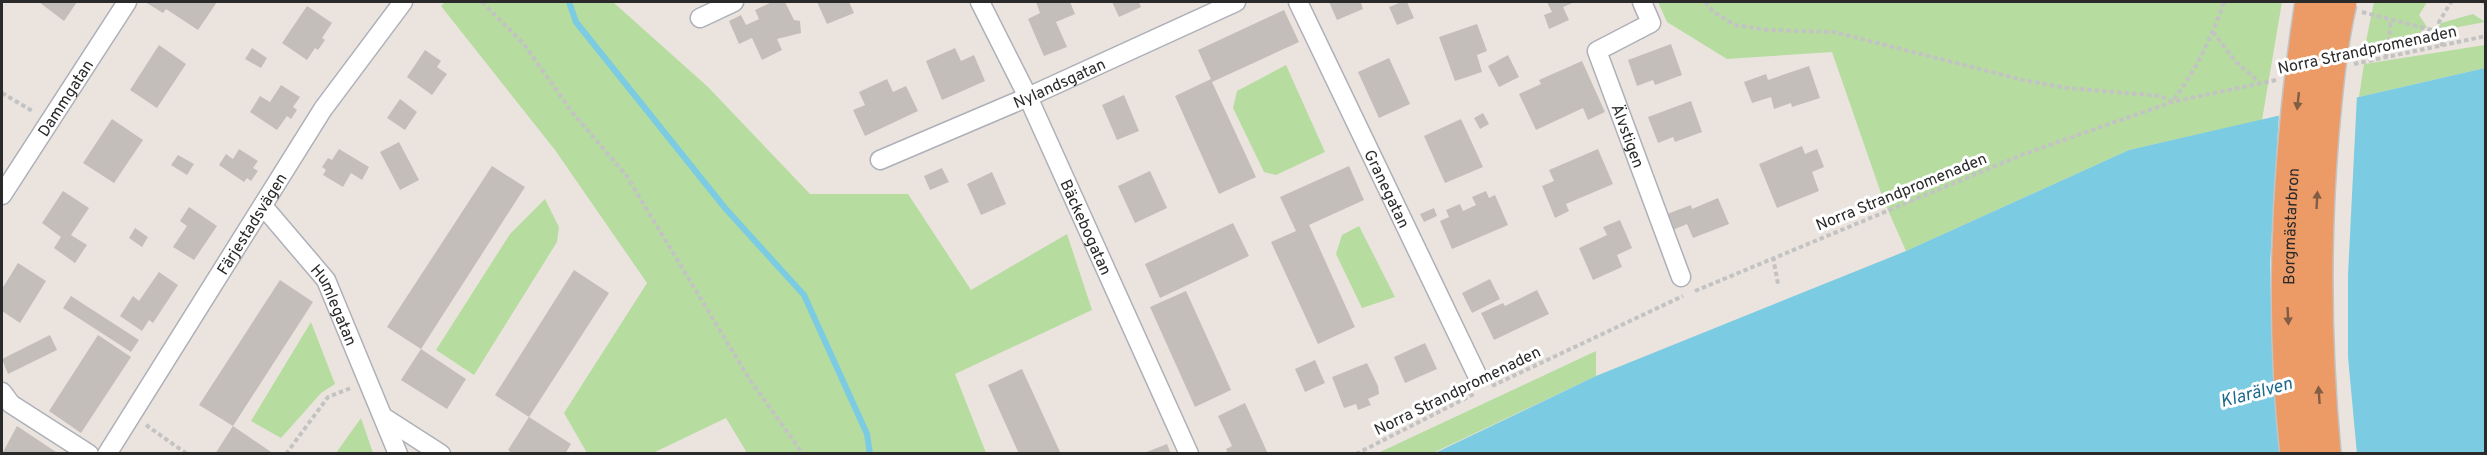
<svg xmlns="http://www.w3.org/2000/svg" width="2487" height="455" viewBox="0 0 2487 455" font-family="Overpass,sans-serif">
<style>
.green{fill:#b6dca0}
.water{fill:#7bcbe2}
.pier{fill:#ebe4de}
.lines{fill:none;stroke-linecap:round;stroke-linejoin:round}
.stream{stroke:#7bcbe2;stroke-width:6}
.building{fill:#c3beba}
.minor-casing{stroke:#aeb0b9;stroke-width:21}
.path{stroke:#c3c3c3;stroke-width:4;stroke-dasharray:4.5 3;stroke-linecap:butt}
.minor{stroke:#fff;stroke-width:18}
.motorway-bridge-casing{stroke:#c3c3c3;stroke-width:36;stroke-linecap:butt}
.motorway-bridge{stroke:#ed9b66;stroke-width:33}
.oneway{fill:#825d45}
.labels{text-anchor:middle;stroke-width:6;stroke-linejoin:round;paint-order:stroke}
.street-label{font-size:16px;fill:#2a2a2a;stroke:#fff}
.water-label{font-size:18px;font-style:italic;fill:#1b6a8d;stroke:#fff}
</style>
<rect width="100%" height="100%" fill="#ebe4de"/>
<g class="green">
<polygon points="445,2 613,2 708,87 810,194 908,194 971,290 1067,234 1092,310 955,374 986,453 747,453 726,418 653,453 587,453 564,413 647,283 555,150 441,6"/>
<polygon points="1658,2 2282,2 2262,120 2129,150 1906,251 1883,199 1832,52 1727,59 1667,22"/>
<polygon points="2374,2 2427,2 2419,15 2427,27 2413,38 2365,46"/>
<polygon points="2473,14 2485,22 2448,29 2438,28 2441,23"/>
<polygon points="2485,45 2485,68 2359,97 2364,64"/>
<polygon points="1286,65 1325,152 1276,175 1264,172 1233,108 1237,91"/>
<polygon points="545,199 559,227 557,242 474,375 436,350 510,234"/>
<polygon points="1359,226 1395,297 1362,308 1336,254 1342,235"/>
<polygon points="311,322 335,384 321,393 281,438 251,421"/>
<polygon points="1596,351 1596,376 1433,453 1378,453"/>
<polygon points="361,418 373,453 336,453"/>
</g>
<polygon class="water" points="2485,68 2485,453 1433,454 1596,376 1906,251 2129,150"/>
<polygon class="pier" points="2357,95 2348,275 2348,357 2357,454 2280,453 2272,338 2270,264 2279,113"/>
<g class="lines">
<polyline class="stream" points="569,2 576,22 725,208 804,295 867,434 870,454"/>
</g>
<g class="building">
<polygon points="39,2 77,2 64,21"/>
<polygon points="145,2 217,2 198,30 166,9 163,13"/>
<polygon points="772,2 785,2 794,20 800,21 801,33 777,39 782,50 762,60 752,38 739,44 729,21 741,15 746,25 759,19 755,10"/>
<polygon points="817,2 849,2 854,13 827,24"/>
<polygon points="1036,2 1070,2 1075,14 1056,22 1067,47 1044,56 1028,19 1040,13"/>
<polygon points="1112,2 1139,2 1141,7 1119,17"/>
<polygon points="1329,2 1365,2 1361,3 1363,9 1337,20"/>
<polygon points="1402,2 1407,2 1414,18 1397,25 1389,7"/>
<polygon points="1547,2 1575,2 1563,7 1569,20 1549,29 1544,15 1552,12"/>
<polygon points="307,6 332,23 322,38 325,40 318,50 315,48 307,60 282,43"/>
<polygon points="1284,10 1299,42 1212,82 1256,177 1219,194 1175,96 1211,79 1198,50"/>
<polygon points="1477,24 1487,51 1477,55 1482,72 1455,81 1439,37"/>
<polygon points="1671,44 1682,75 1655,85 1653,80 1637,86 1628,60"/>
<polygon points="159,45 186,64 157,108 130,90"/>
<polygon points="252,48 267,58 261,68 245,59"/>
<polygon points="955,48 961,61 974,55 985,81 942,100 926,61"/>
<polygon points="425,50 441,61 437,67 447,74 432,95 407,77"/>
<polygon points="1508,55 1519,77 1499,87 1488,66"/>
<polygon points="1389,58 1410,104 1379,118 1358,72"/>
<polygon points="1582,61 1605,112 1588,120 1583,108 1536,130 1519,94 1541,84 1539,80"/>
<polygon points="1809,66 1820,98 1792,107 1791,103 1774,109 1771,97 1752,103 1744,82 1766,74 1768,80"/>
<polygon points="887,79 893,92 906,86 918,111 865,136 853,110 865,105 859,92"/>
<polygon points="281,85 300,97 293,107 297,110 291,119 287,116 277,130 250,112 260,96 270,102"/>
<polygon points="1124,95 1139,131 1117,140 1102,105"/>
<polygon points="400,99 417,112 405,130 387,118"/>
<polygon points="1691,101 1702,132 1675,142 1673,137 1658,143 1648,117"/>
<polygon points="1483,113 1489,124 1480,129 1474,118"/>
<polygon points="112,119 143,140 114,183 83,163"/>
<polygon points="1461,119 1483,167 1445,183 1424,136"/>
<polygon points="399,142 419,180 400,190 380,152"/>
<polygon points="1802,146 1805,154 1817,149 1824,167 1812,172 1819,191 1777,208 1759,164"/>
<polygon points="239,149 258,161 253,168 258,171 251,181 247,178 244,182 219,165 226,154 233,159"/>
<polygon points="339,149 369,167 362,180 351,173 343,187 323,175 326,170 322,167 328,158 332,160"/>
<polygon points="1598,149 1613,184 1566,204 1569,211 1555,218 1542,186 1554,181 1549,170"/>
<polygon points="178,155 194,164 187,175 171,165"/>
<polygon points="492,166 525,187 421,349 387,327"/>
<polygon points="1349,166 1364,200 1309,225 1355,327 1318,344 1271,242 1296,231 1280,197"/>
<polygon points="942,168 949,182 930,190 924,176"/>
<polygon points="1150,171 1167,208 1135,223 1118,186"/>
<polygon points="992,172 1006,204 981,215 967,184"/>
<polygon points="63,191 89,208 71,235 87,245 75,263 54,248 61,237 42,223"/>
<polygon points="1486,191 1489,198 1495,195 1508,225 1452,249 1440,221 1449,217 1446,210 1460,204 1463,211 1476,205 1472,197"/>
<polygon points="1718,198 1729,224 1693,238 1687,224 1673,230 1667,214 1691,205 1692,209"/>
<polygon points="189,207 217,226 194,260 173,247 187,226 180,221"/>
<polygon points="1434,208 1437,216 1424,222 1420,214"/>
<polygon points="1620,220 1632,248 1617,255 1622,267 1593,280 1579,248 1607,235 1603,227"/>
<polygon points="1233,223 1249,256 1160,298 1145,264"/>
<polygon points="135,228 148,237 142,247 129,238"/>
<polygon points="18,263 46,281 20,323 2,311 2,289"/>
<polygon points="574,270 609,293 529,417 495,395"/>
<polygon points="159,272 178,285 153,323 149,320 142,331 120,316 133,296 139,301"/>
<polygon points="1490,279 1500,299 1472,313 1462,293"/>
<polygon points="280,280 313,302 233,426 199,405"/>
<polygon points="1537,290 1549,314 1494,340 1481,313 1503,303 1505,306"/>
<polygon points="1186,291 1231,390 1195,407 1150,307"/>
<polygon points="71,296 139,340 131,352 63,308"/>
<polygon points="50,335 57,350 8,374 2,359"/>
<polygon points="98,335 131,357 81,433 49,411"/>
<polygon points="1425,343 1437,369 1405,383 1394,357"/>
<polygon points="421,349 466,379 447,409 401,380"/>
<polygon points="1315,360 1325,383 1305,392 1295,369"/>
<polygon points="1367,363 1378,386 1379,394 1368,399 1371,405 1358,410 1356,404 1344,408 1332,377"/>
<polygon points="1022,369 1061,454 1019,454 988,385"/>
<polygon points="1245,403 1255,425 1268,454 1228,454 1226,449 1232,446 1218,416"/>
<polygon points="529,417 571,444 565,454 513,454 508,450"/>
<polygon points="17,426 59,454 2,454"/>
<polygon points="233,426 274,454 215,454"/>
<polygon points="1167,444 1171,454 1144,454 1144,453"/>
</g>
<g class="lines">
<g class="minor-casing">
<g id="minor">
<path id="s1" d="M 980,2 L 1028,97 L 1189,454"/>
<path id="s2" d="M 1298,2 L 1477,375"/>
<path id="s3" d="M 1642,2 L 1651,23 L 1597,51 L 1681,277"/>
<polyline points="700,18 734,2"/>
<path id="s4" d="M 880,160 L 1028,97 L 1236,2"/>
<path id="s5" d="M 2,195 L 127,2"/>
<path id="s6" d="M 263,206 L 326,280 L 398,454"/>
<polyline points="2,392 11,404 89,454"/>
<polyline points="385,418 441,454"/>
<path id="s7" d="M 107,454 L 323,109 L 403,2"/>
</g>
</g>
<g class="path">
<polyline points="482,2 523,43 572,112 626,175 750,380 803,454"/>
<path d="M 1705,2 L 1715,13 L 1735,25 L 1768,30 L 1834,32 L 2023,80 L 2067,88 L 2161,96 L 2172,102 C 2195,72 2212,37 2224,2"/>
<polyline points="2484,2 2486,4"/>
<polyline points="2362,12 2440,32"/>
<polyline points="2213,32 2236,62 2259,82"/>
<polyline points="2442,46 2439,22 2451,2"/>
<polyline points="2386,57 2391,20"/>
<polyline points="2354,64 2486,36"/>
<polyline points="2,93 34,112"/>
<polyline points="1773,257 1778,284"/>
<polyline points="1695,291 2024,154 2172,102 2276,80"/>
<polyline points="1492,386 1683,296"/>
<polyline points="146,425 187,454"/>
<polyline points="286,454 328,397 351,388"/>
<polyline points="1356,454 1474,394"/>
</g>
<use href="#minor" class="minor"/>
<g class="motorway-bridge-casing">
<g id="motorway-bridge">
<path id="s8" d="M 2297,454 C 2280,302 2289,152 2312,2"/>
<path d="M 2324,454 C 2314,346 2313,240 2322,133 C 2326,89 2330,44 2340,2"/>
</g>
</g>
<use href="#motorway-bridge" class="motorway-bridge"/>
</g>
<defs><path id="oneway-solid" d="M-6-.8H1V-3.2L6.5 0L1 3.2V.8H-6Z" transform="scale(1.5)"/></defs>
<g class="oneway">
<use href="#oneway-solid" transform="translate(2298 101) rotate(96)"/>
<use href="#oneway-solid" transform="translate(2317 200) rotate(-87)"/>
<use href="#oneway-solid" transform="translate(2288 316) rotate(87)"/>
<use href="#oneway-solid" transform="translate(2319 395) rotate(-94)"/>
</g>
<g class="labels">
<g class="street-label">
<text transform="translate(2367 49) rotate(-12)" y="6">Norra Strandpromenaden</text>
<text dy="6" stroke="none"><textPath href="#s4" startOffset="195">Nylandsgatan</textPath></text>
<text dy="6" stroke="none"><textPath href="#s5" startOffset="116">Dammgatan</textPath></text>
<text dy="6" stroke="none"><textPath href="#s3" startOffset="174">Älvstigen</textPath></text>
<text dy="6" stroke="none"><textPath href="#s2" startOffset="207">Granegatan</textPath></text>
<text transform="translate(1901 191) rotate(-22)" y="6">Norra Strandpromenaden</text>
<text dy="6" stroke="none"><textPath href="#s7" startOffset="272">Färjestadsvägen</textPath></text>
<text dy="6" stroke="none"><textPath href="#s1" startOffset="249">Bäckebogatan</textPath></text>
<text dy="6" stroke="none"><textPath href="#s8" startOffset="228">Borgmästarbron</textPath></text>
<text dy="6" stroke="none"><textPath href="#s6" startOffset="123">Humlegatan</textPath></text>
<text transform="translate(1457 390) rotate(-26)" y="6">Norra Strandpromenaden</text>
</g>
<g class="water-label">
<text transform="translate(2256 392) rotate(-15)" y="6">Klarälven</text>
</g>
</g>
<rect width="2487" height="455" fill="none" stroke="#2a2a2a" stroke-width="6"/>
</svg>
